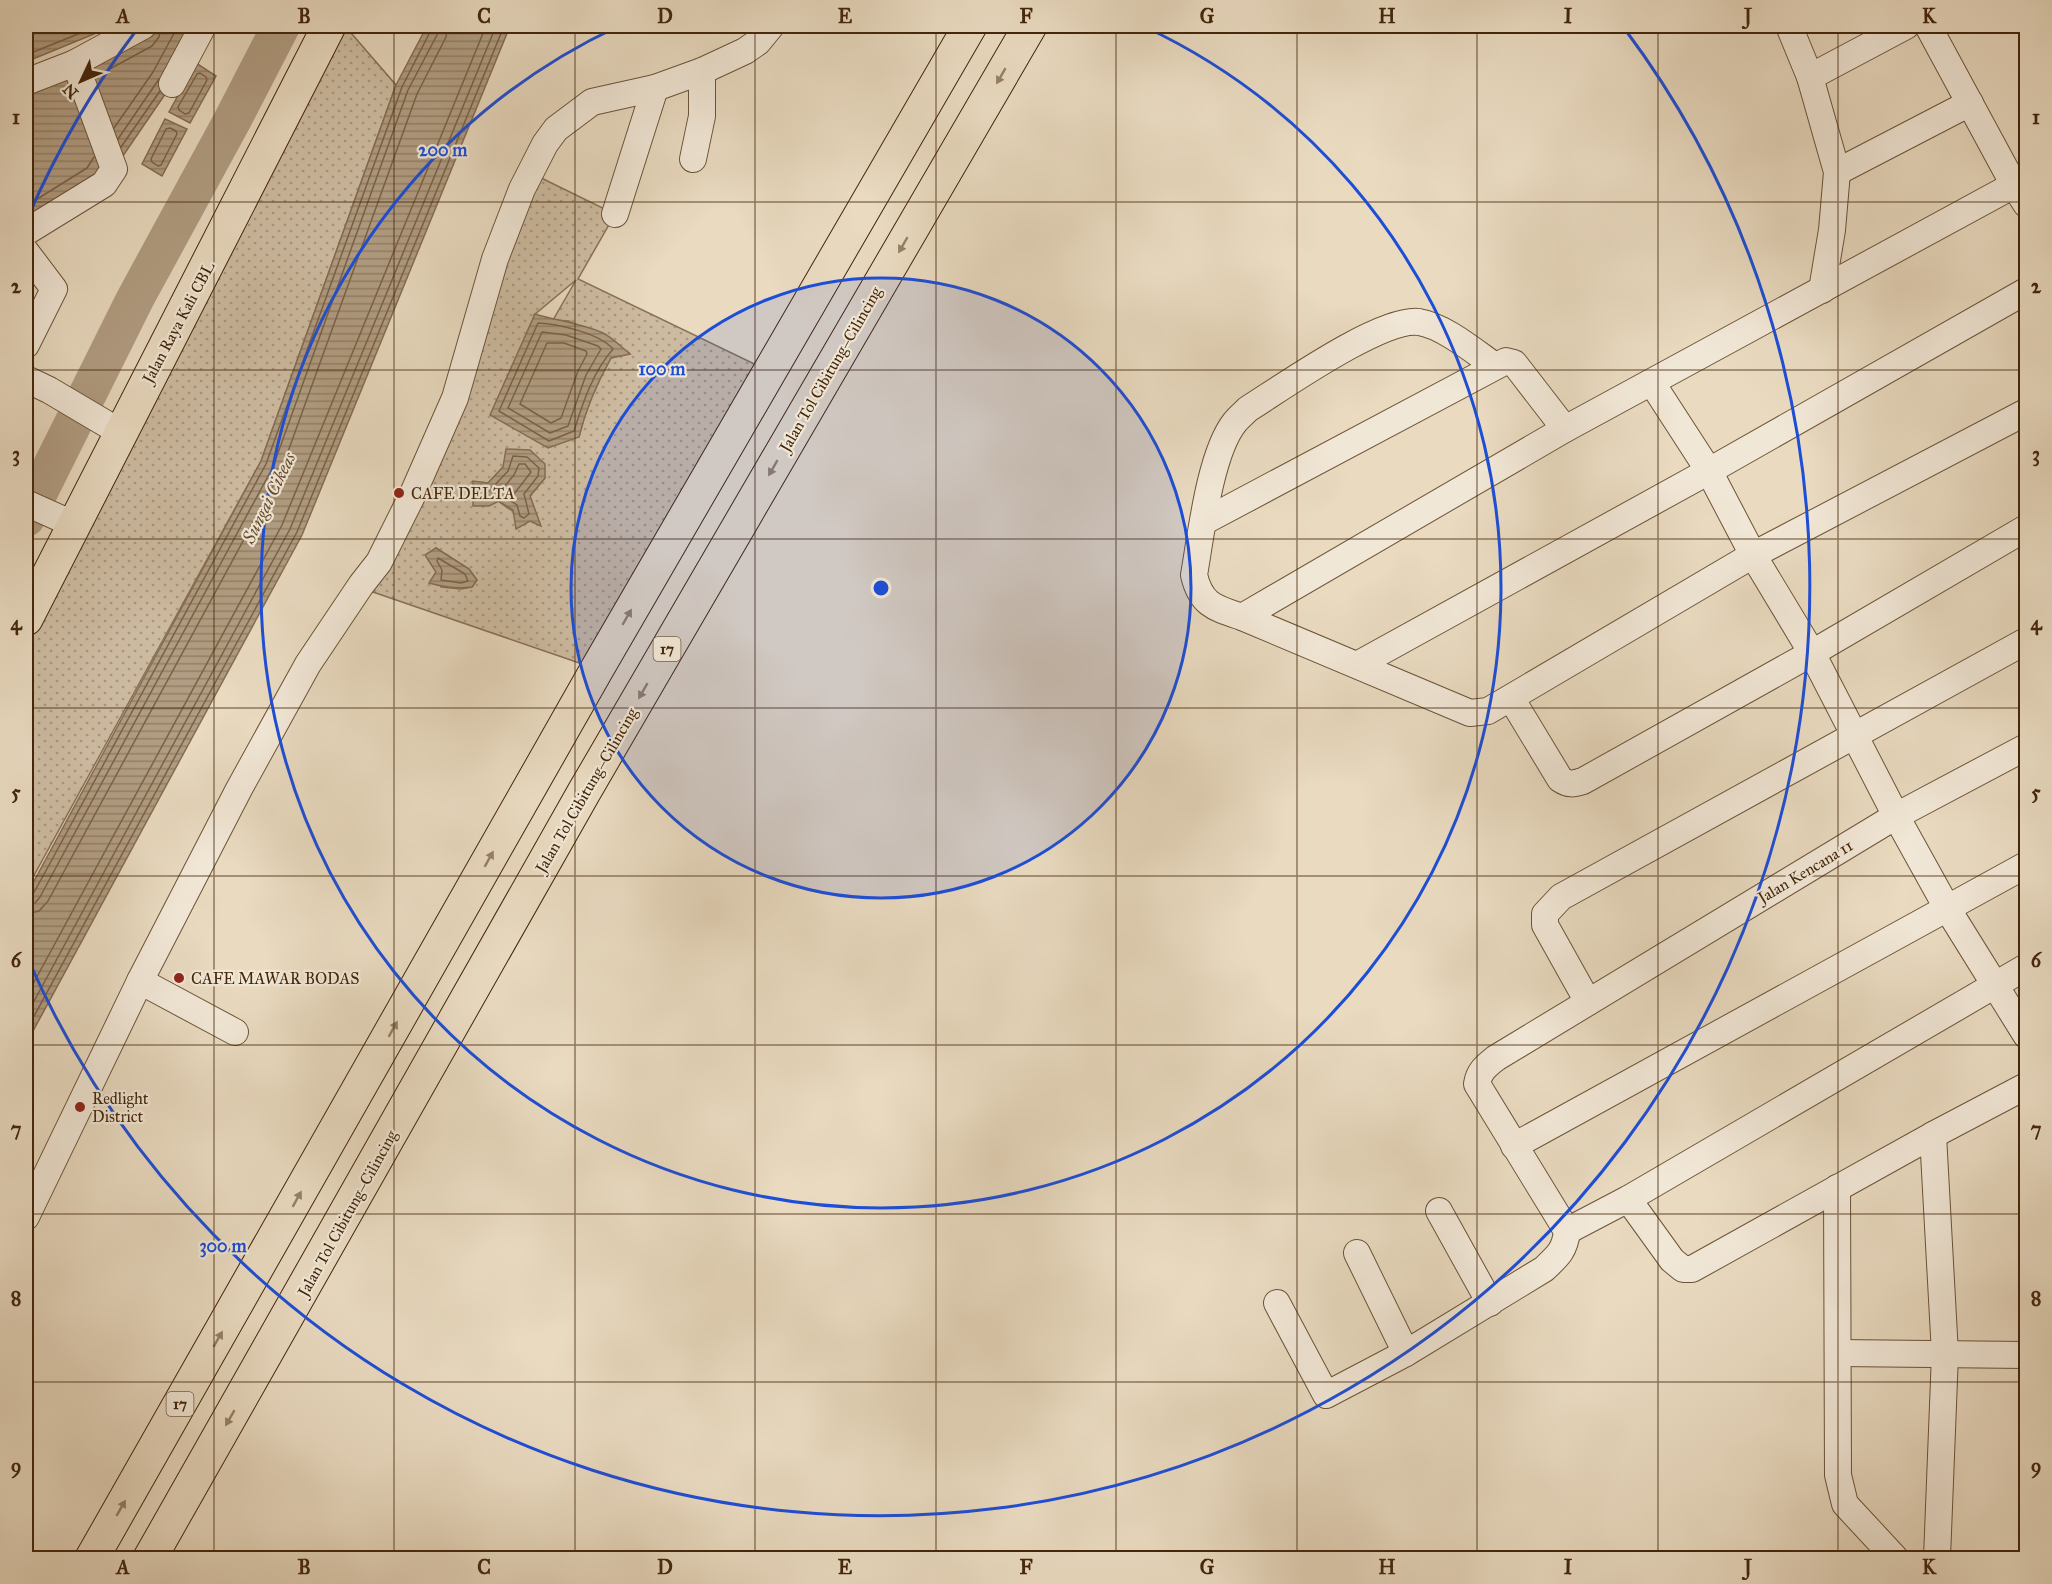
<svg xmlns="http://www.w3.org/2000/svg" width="2052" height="1584" viewBox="0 0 2052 1584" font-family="'IM FELL Great Primer',serif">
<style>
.grass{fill:url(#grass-dots);stroke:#887056;stroke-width:1.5;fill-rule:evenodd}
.water{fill:url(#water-rules);stroke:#856d52;stroke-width:1.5}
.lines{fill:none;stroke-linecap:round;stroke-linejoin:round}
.shore{stroke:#7a6246;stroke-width:1.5}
.river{stroke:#b19d82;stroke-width:38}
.minor-casing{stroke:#6c5338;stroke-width:28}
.major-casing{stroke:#43260a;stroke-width:35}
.highway-casing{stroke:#43260a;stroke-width:35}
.minor{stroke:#f1e7d6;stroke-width:26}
.major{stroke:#e9dac0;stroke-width:33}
.highway{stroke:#e9dac0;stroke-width:33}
.oneway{fill:#968065}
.grid{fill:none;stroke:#43260a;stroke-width:1.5;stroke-opacity:0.55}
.ring{fill:none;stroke:#1d4ed8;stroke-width:3}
.poi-dot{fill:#8f2418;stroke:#f1e7d6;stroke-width:2}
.labels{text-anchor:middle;stroke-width:4.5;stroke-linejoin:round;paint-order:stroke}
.shield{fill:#f1e7d6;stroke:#776047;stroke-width:1.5}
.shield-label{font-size:15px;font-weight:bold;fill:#43260a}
.street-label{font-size:16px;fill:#43260a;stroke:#f1e7d6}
.poi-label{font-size:16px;fill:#43260a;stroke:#f1e7d6;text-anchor:start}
.water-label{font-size:18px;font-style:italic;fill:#644a2e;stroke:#f1e7d6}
.centre{fill:#1d4ed8;stroke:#f1e7d6;stroke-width:3}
.ring-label{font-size:18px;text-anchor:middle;font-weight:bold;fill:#1d4ed8;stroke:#f1e7d6;stroke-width:4.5;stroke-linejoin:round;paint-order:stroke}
.neatline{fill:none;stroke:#43260a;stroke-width:2}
.grid-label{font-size:20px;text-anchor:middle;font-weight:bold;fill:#43260a}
</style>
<defs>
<pattern id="grass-dots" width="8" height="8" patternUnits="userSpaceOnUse" patternTransform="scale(1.5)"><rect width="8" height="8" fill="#cdbba1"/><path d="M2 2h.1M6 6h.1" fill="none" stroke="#a89881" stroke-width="1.8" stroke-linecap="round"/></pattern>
<pattern id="water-rules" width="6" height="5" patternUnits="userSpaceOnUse" patternTransform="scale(1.5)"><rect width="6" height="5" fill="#b19d82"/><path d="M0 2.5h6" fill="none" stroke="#928069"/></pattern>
</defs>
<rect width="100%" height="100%" fill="#e9dac0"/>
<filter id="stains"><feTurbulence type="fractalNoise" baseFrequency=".00333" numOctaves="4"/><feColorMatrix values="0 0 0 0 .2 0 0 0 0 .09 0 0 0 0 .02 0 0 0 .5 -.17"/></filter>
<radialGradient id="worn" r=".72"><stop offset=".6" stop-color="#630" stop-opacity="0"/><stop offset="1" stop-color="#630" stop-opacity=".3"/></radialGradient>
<g class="grass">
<polygon points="345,26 396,85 261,461 26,890 26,607"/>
<path d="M 529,172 L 615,214 L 578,279 L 769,371 L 597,669 L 370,591 ZM 576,280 L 553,320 L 569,321 L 629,353 L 611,358 C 597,383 586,408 579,436 L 534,315 ZM 503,467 L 545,478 L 530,496 L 540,525 C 518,518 491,496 473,482 L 488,483 ZM 436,548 L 469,569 L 477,580 L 472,587 L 461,589 L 441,587 L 436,572 Z"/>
</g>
<g class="water">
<polygon points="26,26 95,26 99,32 26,62"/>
<polygon points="143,26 203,26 172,84 114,169 26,232 26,82"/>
<polygon points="427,26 510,26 302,535 26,1044 26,896 261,461 396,85"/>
<polygon points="196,63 216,76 190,123 169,112"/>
<polygon points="165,119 187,129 162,176 142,164"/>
<path d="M 535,314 C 558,321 581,323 603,333 C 613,338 621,347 630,354 L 611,358 C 597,383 586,408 579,437 L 548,448 L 490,415 Z"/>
<polygon points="506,449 530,450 545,464 545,478 530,496 541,526 530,521 516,529 513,510 499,501 489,506 473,506 473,481 488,483 503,467"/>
<path d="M 436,548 L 469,569 L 477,580 L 472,587 C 458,589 443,587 429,583 L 436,572 L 425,555 Z"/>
</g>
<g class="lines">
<g class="shore">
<polyline points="26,55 88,30 90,26"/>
<polygon points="200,73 206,77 207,80 189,113 185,114 179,110 178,107 197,74"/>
<polyline points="95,77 152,46 159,37 161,26"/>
<polyline points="114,128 153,72 178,26"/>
<polygon points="170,128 176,131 177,134 161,165 158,166 152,162 151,159 166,129"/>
<polyline points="118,139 159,79"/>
<polyline points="121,147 160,91"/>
<polyline points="26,206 87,168 94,157"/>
<path d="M 538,323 C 558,324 599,333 613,349 C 593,372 583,402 574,431 L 549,441 L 499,411 Z"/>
<polygon points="542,332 566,335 598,346 601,349 586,375 568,426 550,433 508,408"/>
<polygon points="547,343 564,343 586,351 587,354 578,371 561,418 551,423 520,404"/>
<path d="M 513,456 L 527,457 L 539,468 L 538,476 L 524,494 L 529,514 L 524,518 L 520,516 L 517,505 C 512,502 503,495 497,496 C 490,497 488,500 481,500 L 479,497 L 480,489 L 493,487 L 508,471 Z"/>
<polygon points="519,464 525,464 531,472 514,494 505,489 504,487 514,475"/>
<polygon points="438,558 465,574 468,581 461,583 441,580 442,570 437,561"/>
<polyline points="26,897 33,894 48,867 266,464 402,87 431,30 431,26"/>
<polyline points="26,905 35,903 40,897 273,467 408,90 438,33 439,26"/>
<polyline points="26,914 39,911 48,901 281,471 417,94 446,37 448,26"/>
<polyline points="26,997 282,525 486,26"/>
<polyline points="26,1016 290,529 496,26"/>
<polyline points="26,1031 297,532 504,26"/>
</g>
<polyline class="river" points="26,518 135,299 233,119 281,26"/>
<g class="minor-casing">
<g id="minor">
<polyline points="1789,26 1810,77 1837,172 1832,230 1822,290"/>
<polyline points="1928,26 2014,185 2026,204"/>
<polyline points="1810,77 1906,26"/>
<polyline points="26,82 75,63 143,26"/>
<polyline points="172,84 203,26"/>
<polyline points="693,159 702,116 702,71"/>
<polyline points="1837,172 1970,103"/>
<polyline points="615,214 655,88"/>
<polyline points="26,232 104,184 114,169 75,63"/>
<polyline points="26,252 54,289 26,345"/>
<path d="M 1495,366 C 1475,352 1444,326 1419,322 C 1382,317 1283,387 1248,409 C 1244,413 1239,417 1235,422 C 1210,453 1201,535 1194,575 C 1201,605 1215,608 1242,617 L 1470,713 L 1488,711 L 1753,555 L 2026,412"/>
<polyline points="26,379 49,390 120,432"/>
<polyline points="1652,383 1709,471 1753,555 1812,653 1896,816 1947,908 2026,1035"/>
<polyline points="26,503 75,525"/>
<polyline points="1203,522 1506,361 1514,363 1521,372 1565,429"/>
<polyline points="1242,617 1565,429 2014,185"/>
<polyline points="1357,665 1709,471 2026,291"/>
<path d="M 1511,698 L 1560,779 C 1569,785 1573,784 1583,781 L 1812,653 L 2026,528"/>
<polyline points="140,981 235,1032"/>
<polyline points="1588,1002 1545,925 1545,914 1561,897 2026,641"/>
<polyline points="1933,1135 1945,1354 1937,1558"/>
<polyline points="1514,1146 2026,865"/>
<polyline points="1837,1188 1838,1475 1845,1504 1895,1558"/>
<polyline points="1628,1199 1672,1260 1683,1269 1692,1269 1933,1135 2026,1086"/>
<polyline points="1439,1211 1490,1303"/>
<polyline points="26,1217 140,981 239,789 308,664 361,585 379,562 411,498 455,398 495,259 522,189 545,144 556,129 592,102 655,88 702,71 745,51 758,42 771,26"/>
<polyline points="1567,1231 1628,1199 2026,967"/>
<polyline points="1357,1253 1406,1353"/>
<path d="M 1277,1303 L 1326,1395 L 1406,1353 L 1544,1269 C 1558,1256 1565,1250 1567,1231 L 1477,1084 C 1479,1071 1486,1066 1496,1058 L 1896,816 L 2026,747"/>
<polyline points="1838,1353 2026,1355"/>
</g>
</g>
<g class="major-casing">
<polyline id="major" points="26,619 329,26"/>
</g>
<g class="highway-casing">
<g id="highway">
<polyline points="92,1558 597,669 970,26"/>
<polyline points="150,1558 584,792 1030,26"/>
</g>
</g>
<use href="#minor" class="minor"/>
<use href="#major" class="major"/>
<use href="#highway" class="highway"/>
</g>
<defs><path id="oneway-solid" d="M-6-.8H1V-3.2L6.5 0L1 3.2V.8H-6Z" transform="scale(1.5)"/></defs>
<g class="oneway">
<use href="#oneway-solid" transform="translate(1001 76) rotate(120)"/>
<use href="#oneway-solid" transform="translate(903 245) rotate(120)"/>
<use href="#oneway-solid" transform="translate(773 468) rotate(120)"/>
<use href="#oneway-solid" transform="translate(627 617) rotate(-60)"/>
<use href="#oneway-solid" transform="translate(643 691) rotate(120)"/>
<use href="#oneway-solid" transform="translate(489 859) rotate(-61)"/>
<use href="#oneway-solid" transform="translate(393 1029) rotate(-61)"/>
<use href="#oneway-solid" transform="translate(297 1199) rotate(-61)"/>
<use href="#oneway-solid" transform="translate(218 1339) rotate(-60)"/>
<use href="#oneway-solid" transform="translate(230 1418) rotate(120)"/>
<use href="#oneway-solid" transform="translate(121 1508) rotate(-60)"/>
</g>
<path class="grid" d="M 214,26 L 214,1558M 394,26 L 394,1558M 575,26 L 575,1558M 755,26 L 755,1558M 936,26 L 936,1558M 1116,26 L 1116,1558M 1297,26 L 1297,1558M 1477,26 L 1477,1558M 1658,26 L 1658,1558M 1838,26 L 1838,1558M 26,202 L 2026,202M 26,370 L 2026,370M 26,539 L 2026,539M 26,708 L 2026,708M 26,876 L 2026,876M 26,1045 L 2026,1045M 26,1214 L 2026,1214M 26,1382 L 2026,1382"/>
<circle cx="881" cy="588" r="310" fill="#1d4ed8" fill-opacity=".12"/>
<g class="ring">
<circle cx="881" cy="588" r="310"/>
<path d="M1143 26A620 620 0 1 1 619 26"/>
<path d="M28 217A930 930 0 0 1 138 28M1624 28A930 930 0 1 1 28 959"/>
</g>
<g class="poi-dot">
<circle cx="399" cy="493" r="6"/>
<circle cx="179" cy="978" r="6"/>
<circle cx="80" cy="1107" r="6"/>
</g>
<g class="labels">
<g class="shield">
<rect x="653.5" y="637" width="27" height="24" rx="4.5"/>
<rect x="166.5" y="1392" width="27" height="24" rx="4.5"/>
</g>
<g class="shield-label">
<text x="667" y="654">17</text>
<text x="180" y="1409">17</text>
</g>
<g class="street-label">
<text transform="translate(178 322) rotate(-62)" y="6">Jalan Raya Kali CBL</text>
<text transform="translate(830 369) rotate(-60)" y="6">Jalan Tol Cibitung–Cilincing</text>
<text transform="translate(586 790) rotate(-60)" y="6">Jalan Tol Cibitung–Cilincing</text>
<text transform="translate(1805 871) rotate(-31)" y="6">Jalan Kencana 11</text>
<text transform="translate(347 1213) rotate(-61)" y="6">Jalan Tol Cibitung–Cilincing</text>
</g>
<g class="poi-label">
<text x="411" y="499">CAFE DELTA</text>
<text x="191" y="984">CAFE MAWAR BODAS</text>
<text x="92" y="1104">Redlight<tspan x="92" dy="18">District</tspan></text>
</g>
<g class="water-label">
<text transform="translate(269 498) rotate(-64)" y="6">Sungai Cikeas</text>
</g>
</g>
<circle cx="881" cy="588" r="9" class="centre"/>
<g class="ring-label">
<text x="443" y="156">200 m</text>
<text x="662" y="375">100 m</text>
<text x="223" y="1252">300 m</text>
</g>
<rect width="2052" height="1584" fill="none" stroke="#e9dac0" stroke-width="66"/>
<g transform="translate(81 81) rotate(226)" stroke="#f1e7d6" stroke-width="4.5" paint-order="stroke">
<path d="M0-4.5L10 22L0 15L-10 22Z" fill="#43260a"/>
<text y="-9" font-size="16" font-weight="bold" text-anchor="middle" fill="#43260a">N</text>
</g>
<rect x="33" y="33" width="1986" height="1518" class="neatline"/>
<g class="grid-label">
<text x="123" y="23">A</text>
<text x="304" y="23">B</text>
<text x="484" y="23">C</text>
<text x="665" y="23">D</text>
<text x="845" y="23">E</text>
<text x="1026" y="23">F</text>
<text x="1207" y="23">G</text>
<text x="1387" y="23">H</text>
<text x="1568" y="23">I</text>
<text x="1748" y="23">J</text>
<text x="1929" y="23">K</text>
<text x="16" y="124">1</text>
<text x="2036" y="124">1</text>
<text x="16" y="293">2</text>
<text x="2036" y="293">2</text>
<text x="16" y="461">3</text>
<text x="2036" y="461">3</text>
<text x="16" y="630">4</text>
<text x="2036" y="630">4</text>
<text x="16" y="799">5</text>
<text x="2036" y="799">5</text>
<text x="16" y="967">6</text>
<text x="2036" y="967">6</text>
<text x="16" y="1136">7</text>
<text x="2036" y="1136">7</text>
<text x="16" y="1305">8</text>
<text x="2036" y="1305">8</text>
<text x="16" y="1473">9</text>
<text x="2036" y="1473">9</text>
<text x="123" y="1574">A</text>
<text x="304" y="1574">B</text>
<text x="484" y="1574">C</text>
<text x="665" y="1574">D</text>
<text x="845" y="1574">E</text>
<text x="1026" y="1574">F</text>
<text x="1207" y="1574">G</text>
<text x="1387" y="1574">H</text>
<text x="1568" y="1574">I</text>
<text x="1748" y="1574">J</text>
<text x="1929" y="1574">K</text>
</g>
<rect width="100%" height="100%" filter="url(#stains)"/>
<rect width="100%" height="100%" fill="url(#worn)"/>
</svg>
